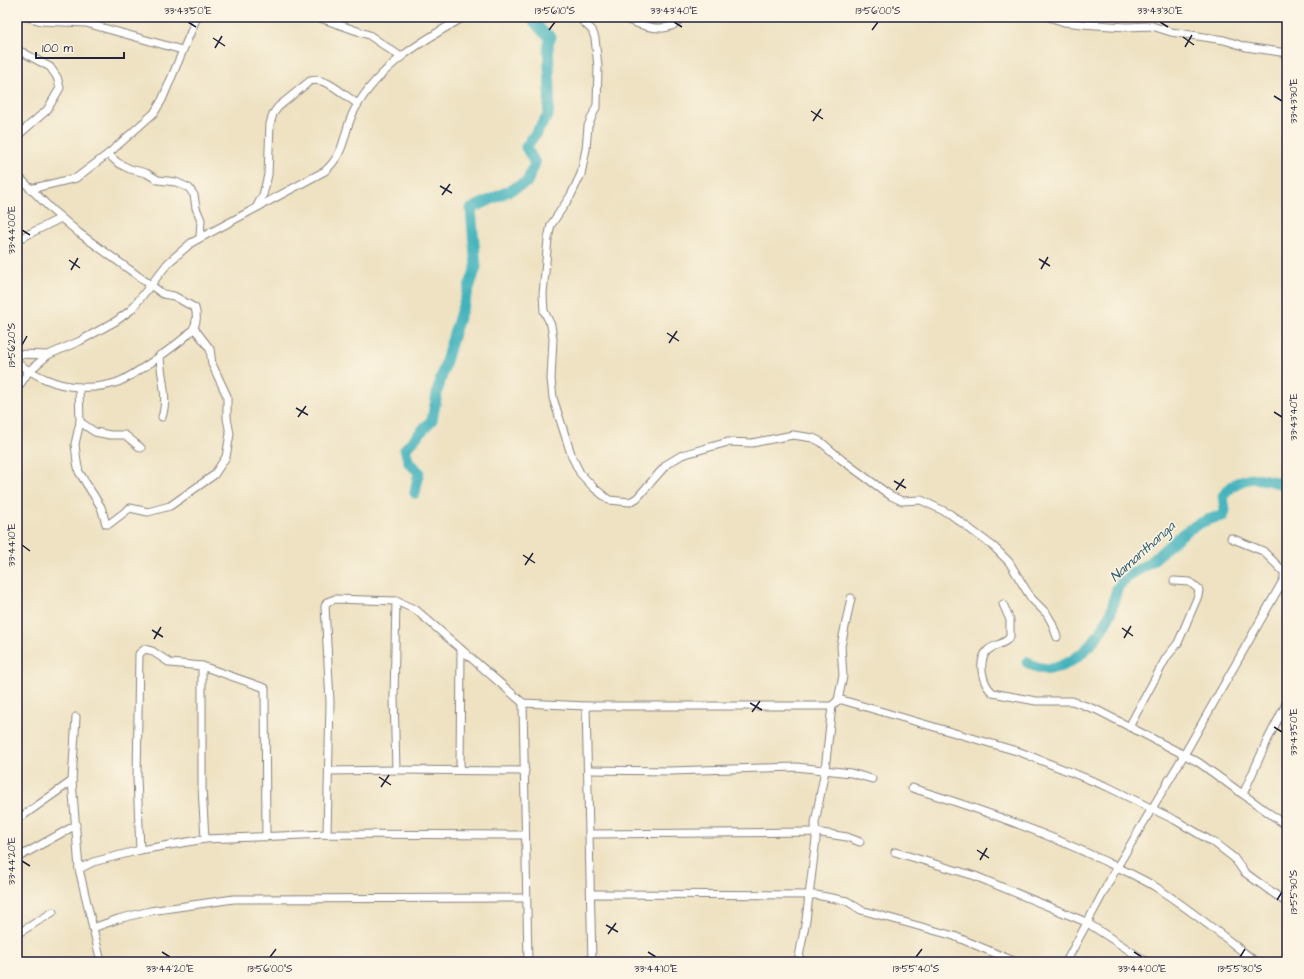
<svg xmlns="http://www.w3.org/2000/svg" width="1304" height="979" viewBox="0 0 1304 979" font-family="'Architects Daughter',sans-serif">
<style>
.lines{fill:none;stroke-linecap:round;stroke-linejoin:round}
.river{stroke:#43b2bc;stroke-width:11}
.minor-casing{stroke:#88827e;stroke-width:9}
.minor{stroke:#fff;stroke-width:7}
.ticks{fill:none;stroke:#22223b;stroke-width:1.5}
.labels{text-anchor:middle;stroke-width:3;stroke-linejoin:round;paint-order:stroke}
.water-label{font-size:14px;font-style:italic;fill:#2f5c6f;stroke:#fcf5e5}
.neatline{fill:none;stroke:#22223b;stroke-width:1.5}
.ticks-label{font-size:10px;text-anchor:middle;fill:#22223b}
</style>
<rect width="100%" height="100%" fill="#fcf5e5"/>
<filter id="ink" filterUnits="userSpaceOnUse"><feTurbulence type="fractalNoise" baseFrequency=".025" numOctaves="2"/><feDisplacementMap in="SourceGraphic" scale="8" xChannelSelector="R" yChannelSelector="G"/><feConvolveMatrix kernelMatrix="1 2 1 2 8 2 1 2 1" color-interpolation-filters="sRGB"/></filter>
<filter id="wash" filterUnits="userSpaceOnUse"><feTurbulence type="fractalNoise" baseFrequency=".012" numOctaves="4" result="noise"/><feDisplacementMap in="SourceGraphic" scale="16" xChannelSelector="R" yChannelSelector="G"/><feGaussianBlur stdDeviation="0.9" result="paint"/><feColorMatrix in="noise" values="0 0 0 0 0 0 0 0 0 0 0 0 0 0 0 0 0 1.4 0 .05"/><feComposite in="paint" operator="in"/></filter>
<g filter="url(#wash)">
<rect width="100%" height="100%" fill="#eee2c2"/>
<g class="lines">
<g class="river">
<polyline points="415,493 419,472 409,463 405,449 432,420 438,389 455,330 476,267 471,209 527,182 535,163 526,147 548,116 550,90 548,44 551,37 543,32 530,17"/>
<path d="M 1027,662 C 1060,685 1098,643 1110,614 C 1114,606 1114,595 1118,587 C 1126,575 1141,569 1152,561 C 1173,542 1193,520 1223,516 L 1225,511 L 1223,496 C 1242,471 1260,478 1287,485"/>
</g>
</g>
</g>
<g filter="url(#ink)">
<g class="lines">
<g class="minor-casing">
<g id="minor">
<polyline points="27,17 41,21 86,23 182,50"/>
<polyline points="317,17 369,35 401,57"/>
<polyline points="578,17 592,30 595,38 598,67 597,105 588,126 586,149 581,174 571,195 551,225 548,239 543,294 544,311 551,325 553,339 551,379 553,398 572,457 580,473 593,487 609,500 630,502 637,498 667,464 682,455 728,442 752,443 793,435 813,438 821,442 842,460 891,496 902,501 921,500 950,514 994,547 1009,562 1031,598 1047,614 1052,623 1057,637"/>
<path d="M 620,17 C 637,24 669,38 681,17"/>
<polyline points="1049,17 1064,22 1082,24 1126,27 1152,26 1171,32 1224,40 1246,47 1287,53"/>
<polyline points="17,52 22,52 50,67 57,77 60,88 47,110 17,136"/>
<polyline points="108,154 118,163 130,169 146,173 158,180 176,182 189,188 194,195 196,208 201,220 200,237"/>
<path d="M 17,175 L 52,210 L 79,233 L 163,294 L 174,296 L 195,308 C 197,314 197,323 193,329 C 184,341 133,376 118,382 C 106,386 91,388 79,387 C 55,386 37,376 17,363"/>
<polyline points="30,189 76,178 108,154 154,113 162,100 197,17"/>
<path d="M 257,206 L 263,195 L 268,175 L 270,124 L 273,114 L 278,107 L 310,81 C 327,76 344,96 358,104"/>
<polyline points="17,240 61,218"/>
<polyline points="17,354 48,355"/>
<path d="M 160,355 C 160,375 169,397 162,417"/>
<polyline points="79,387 80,422 75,444 77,462 79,472 101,507 106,524 109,524 130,508 148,512 170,506 214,475 226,457 230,434 227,418 227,396 212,364 210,349 194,328"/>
<path d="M 17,389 L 29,371 L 48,355 L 80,341 L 116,321 L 131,310 L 168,263 L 191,243 L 325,171 C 348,150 342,132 355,109 C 380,65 422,41 464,17"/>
<polyline points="80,422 95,432 110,435 125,435 141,448"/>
<path d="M 1003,604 L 1010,620 L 1010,637 C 1004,645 995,644 988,650 C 977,661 982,684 993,693 L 1036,701 L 1072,701 L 1097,710 L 1198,762 L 1287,826"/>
<polyline points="202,666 202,787 205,839"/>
<polyline points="838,700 843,676 841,646 851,598"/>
<polyline points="523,703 528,962"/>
<polyline points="586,706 592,962"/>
<polyline points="76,717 72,781 79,869 101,962"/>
<polyline points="1129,727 1166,658 1178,643 1198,596 1199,590 1190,582 1174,581"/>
<polyline points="460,769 461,650"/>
<polyline points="588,770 671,771 796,767 851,773 872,779"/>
<polyline points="329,771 396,770"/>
<polyline points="525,771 396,770 394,698 396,601 416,610 523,703 586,706 832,706"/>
<path d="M 912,788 C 977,808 1040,830 1102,860 C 1119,868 1137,876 1154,886 C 1190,909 1223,936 1256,962"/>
<polyline points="1243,794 1268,739 1287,702"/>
<polyline points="17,818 24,815 72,781"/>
<polyline points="327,834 330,702 325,606 327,602 335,599 396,601"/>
<polyline points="590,834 815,832 847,837 860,842"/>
<polyline points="140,850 137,778 139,654 145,649 152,651 170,663 202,666 265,688 266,837"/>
<polyline points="895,852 975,876 1086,922 1147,962"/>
<polyline points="17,858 76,825"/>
<polyline points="79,869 93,862 140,850 205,839 327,834 525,835"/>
<polyline points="591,894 816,895 847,901 861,910 954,936 1016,962"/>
<polyline points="93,928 118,919 150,911 234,899 525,898"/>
<polyline points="17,934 53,912"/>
<polyline points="798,962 806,920 816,839 815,823 825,770 832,706 838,700 842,700 1020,752 1108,787 1175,820 1216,844 1234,858 1244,872 1287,903"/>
<polyline points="1066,962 1117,867 1184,755 1284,579 1284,572 1263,551 1231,538"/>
</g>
</g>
<use href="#minor" class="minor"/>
</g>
</g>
<path class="ticks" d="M 188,22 L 196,27M 674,22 L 682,27M 1160,22 L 1168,27M 549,30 L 555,22M 872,30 L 878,22M 1183,37 L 1194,45M 213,38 L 225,46M 1185,47 L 1192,35M 215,48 L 222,36M 1274,96 L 1282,101M 811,111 L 823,119M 813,121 L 821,109M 440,186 L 452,193M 442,195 L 450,184M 22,230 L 30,235M 1039,259 L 1050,266M 69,260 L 80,268M 1041,269 L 1048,257M 71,270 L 78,258M 667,333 L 679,341M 669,343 L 677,331M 22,345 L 27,336M 296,408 L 308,415M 1274,412 L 1282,417M 298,417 L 306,406M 894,481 L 906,488M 896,490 L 904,479M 22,545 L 30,551M 523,555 L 535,563M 525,565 L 533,553M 1122,628 L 1133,636M 152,630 L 163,637M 1124,638 L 1131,626M 154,639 L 161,627M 750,703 L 762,710M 752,712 L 760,701M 1274,727 L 1282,732M 379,777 L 391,785M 381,787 L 389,775M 977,850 L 989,858M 980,860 L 987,848M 22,861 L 30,866M 1277,900 L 1282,892M 606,925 L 618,932M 608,934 L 616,923M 162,952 L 170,957M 648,952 L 656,957M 1134,952 L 1142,957M 270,957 L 276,949M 916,957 L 922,949M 1240,957 L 1245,949"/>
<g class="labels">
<g class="water-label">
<text transform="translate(1142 551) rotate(-42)" y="5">Namanthanga</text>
</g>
</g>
<rect width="1304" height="979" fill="none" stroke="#fcf5e5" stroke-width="44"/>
<path d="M36 52v6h88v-6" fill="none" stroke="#22223b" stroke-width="2"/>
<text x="42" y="52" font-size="12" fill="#22223b" stroke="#fcf5e5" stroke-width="3" paint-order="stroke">100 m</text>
<rect x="22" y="22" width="1260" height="935" class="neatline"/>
<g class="ticks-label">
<text x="188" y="14">33°43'50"E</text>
<text x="555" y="14">13°56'10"S</text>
<text x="674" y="14">33°43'40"E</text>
<text x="878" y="14">13°56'00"S</text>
<text x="1160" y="14">33°43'30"E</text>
<text transform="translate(1293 101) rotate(-90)" y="4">33°43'30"E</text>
<text transform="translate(11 230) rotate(-90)" y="4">33°44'00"E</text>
<text transform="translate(11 345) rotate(-90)" y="4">13°56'20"S</text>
<text transform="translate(1293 417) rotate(-90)" y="4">33°43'40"E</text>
<text transform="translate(11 545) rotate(-90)" y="4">33°44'10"E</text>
<text transform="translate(1293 732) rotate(-90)" y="4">33°43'50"E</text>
<text transform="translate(11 861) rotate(-90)" y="4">33°44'20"E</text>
<text transform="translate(1293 892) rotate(-90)" y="4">13°55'30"S</text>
<text x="170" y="972">33°44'20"E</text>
<text x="270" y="972">13°56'00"S</text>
<text x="656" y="972">33°44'10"E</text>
<text x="916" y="972">13°55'40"S</text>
<text x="1142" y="972">33°44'00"E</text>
<text x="1240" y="972">13°55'30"S</text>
</g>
</svg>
